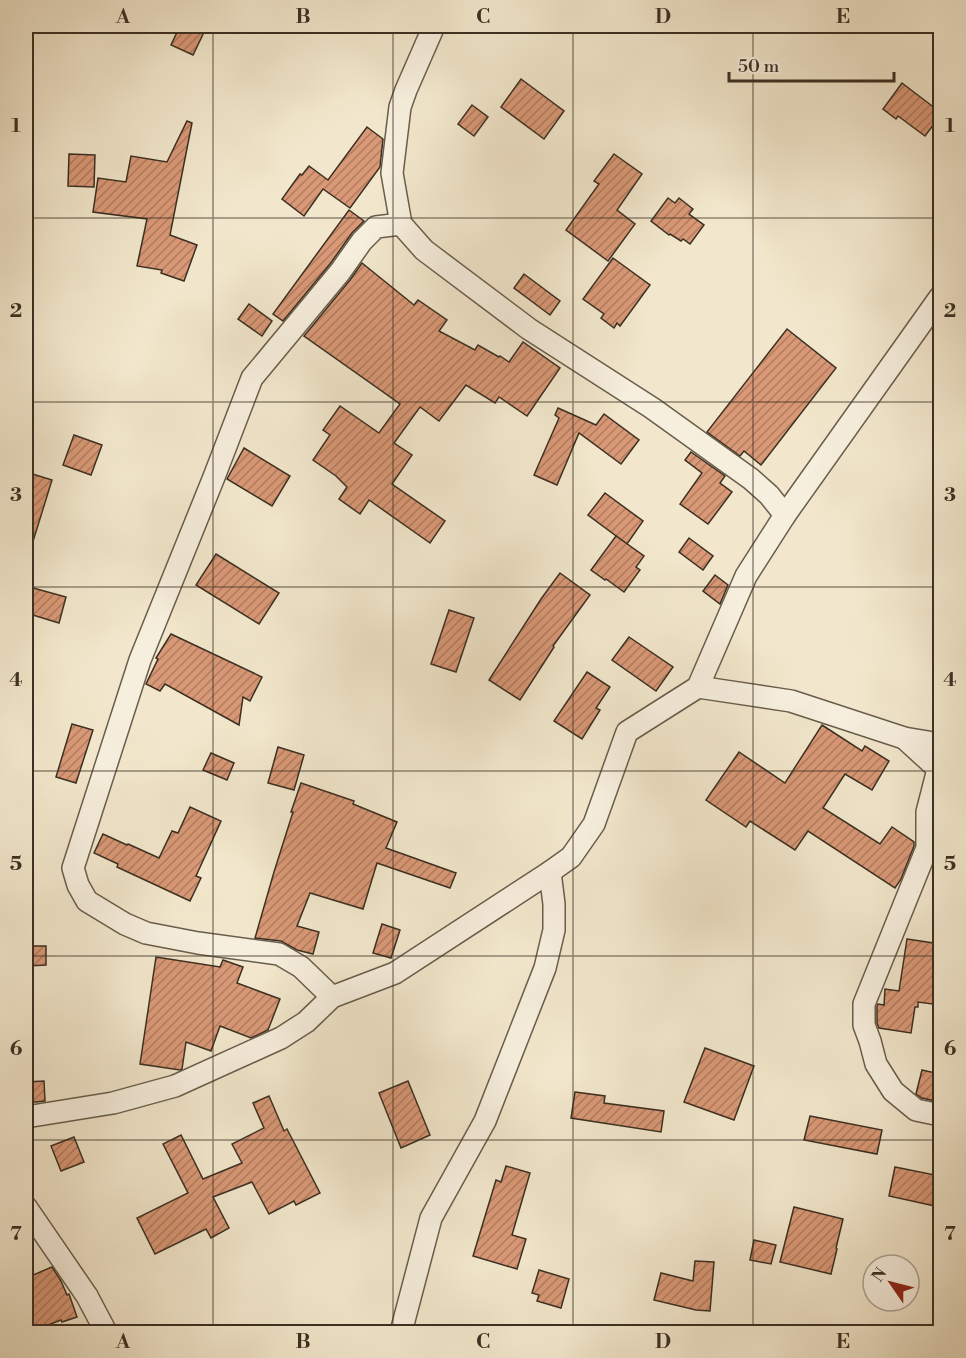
<svg xmlns="http://www.w3.org/2000/svg" width="966" height="1358" viewBox="0 0 966 1358" font-family="'Libre Bodoni',serif">
<style>
.building{fill:url(#building-hatch);stroke:#3b2f22;stroke-width:1.5}
.lines{fill:none;stroke-linecap:round;stroke-linejoin:round}
.minor-casing{stroke:#695d4c;stroke-width:24}
.minor{stroke:#f7efde;stroke-width:21}
.grid{fill:none;stroke:#3b2f22;stroke-width:1.5;stroke-opacity:0.55}
.neatline{fill:none;stroke:#3b2f22;stroke-width:2}
.grid-label{font-size:20px;text-anchor:middle;font-weight:bold;fill:#3b2f22}
</style>
<defs>
<pattern id="building-hatch" width="6" height="6" patternUnits="userSpaceOnUse" patternTransform="scale(1.5)"><rect width="6" height="6" fill="#d99876"/><path d="M-1 1l2-2M0 6l6-6M5 7l2-2" fill="none" stroke="#b17c60"/></pattern>
</defs>
<rect width="100%" height="100%" fill="#f2e7cc"/>
<filter id="stains"><feTurbulence type="fractalNoise" baseFrequency=".00333" numOctaves="4"/><feColorMatrix values="0 0 0 0 .2 0 0 0 0 .09 0 0 0 0 .02 0 0 0 .5 -.17"/></filter>
<radialGradient id="worn" r=".72"><stop offset=".6" stop-color="#630" stop-opacity="0"/><stop offset="1" stop-color="#630" stop-opacity=".3"/></radialGradient>
<g class="building">
<polygon points="180,26 207,26 193,55 171,45"/>
<polygon points="521,79 564,111 544,139 501,107"/>
<polygon points="902,83 940,112 940,116 925,136 898,116 896,119 883,109"/>
<polygon points="472,105 488,117 474,136 458,124"/>
<polygon points="187,121 192,123 170,235 197,245 184,281 161,273 162,270 137,266 147,219 93,212 98,178 126,182 131,156 167,162"/>
<polygon points="367,127 383,139 380,167 350,208 323,189 304,216 282,199 300,174 302,175 309,166 328,180"/>
<polygon points="69,154 95,155 94,187 68,186"/>
<polygon points="614,154 642,174 617,210 635,224 608,261 566,230 599,184 594,181"/>
<polygon points="668,198 675,203 679,198 693,209 689,214 704,225 690,244 683,239 681,241 670,234 669,235 651,221"/>
<polygon points="349,210 364,221 352,233 330,264 283,321 273,314"/>
<polygon points="613,258 650,285 620,326 617,323 614,328 601,318 604,314 583,299"/>
<polygon points="362,263 414,305 418,300 447,320 439,331 475,350 478,345 499,357 500,356 509,362 523,342 560,368 527,416 499,397 495,403 466,385 439,421 420,407 394,443 412,455 392,484 445,521 430,543 369,500 360,514 339,499 347,487 336,476 313,460 330,435 323,430 340,406 379,433 400,404 304,336 350,280"/>
<polygon points="524,274 560,301 550,315 514,288"/>
<polygon points="249,304 272,321 262,336 238,319"/>
<polygon points="787,329 836,368 761,465 744,451 740,456 707,432"/>
<polygon points="558,408 596,425 604,414 639,440 621,464 579,433 557,485 534,475 559,418 555,415"/>
<polygon points="74,435 102,445 91,475 63,465"/>
<polygon points="244,448 290,476 272,506 227,479"/>
<polygon points="691,452 725,476 720,483 732,492 708,524 680,504 702,473 685,460"/>
<polygon points="26,472 52,480 30,551 26,551"/>
<polygon points="605,493 643,521 627,544 588,515"/>
<polygon points="616,536 644,556 636,567 640,570 624,592 606,579 605,580 591,570"/>
<polygon points="689,538 713,556 703,570 679,552"/>
<polygon points="216,554 279,593 259,624 196,585"/>
<polygon points="560,573 590,595 553,646 554,647 520,700 489,680 541,599"/>
<polygon points="715,575 728,585 720,604 703,591"/>
<polygon points="26,586 66,597 59,623 26,613"/>
<polygon points="449,610 474,618 456,672 431,664"/>
<polygon points="171,634 262,677 250,701 243,697 239,725 165,684 160,691 146,684 158,659 156,658"/>
<polygon points="629,637 673,667 656,691 612,660"/>
<polygon points="587,672 610,687 596,708 600,710 582,739 554,721"/>
<polygon points="72,724 93,730 76,783 56,777"/>
<polygon points="822,725 862,751 865,746 889,761 872,790 845,774 823,808 880,844 892,827 914,842 914,846 901,879 895,888 808,831 795,850 750,821 746,827 706,800 739,752 785,783"/>
<polygon points="278,747 304,755 294,790 268,783"/>
<polygon points="211,753 234,763 227,780 203,770"/>
<polygon points="301,783 354,801 353,804 397,822 386,848 456,873 450,888 377,863 363,909 310,893 297,926 319,932 313,954 297,950 281,941 255,938 274,872 293,812 291,812"/>
<polygon points="190,807 221,821 196,876 201,878 190,901 117,867 118,864 94,853 103,834 127,845 128,844 159,858 172,831 178,833"/>
<polygon points="382,924 400,930 391,958 373,953"/>
<polygon points="907,939 940,944 940,1005 918,1002 918,1007 915,1007 911,1033 879,1028 877,1023 877,1006 878,1004 884,1005 885,989 899,991"/>
<polygon points="26,946 46,946 46,965 26,966"/>
<polygon points="156,957 220,967 223,960 243,967 237,983 280,999 268,1030 251,1038 220,1026 211,1051 186,1042 182,1069 180,1070 140,1064"/>
<polygon points="705,1048 754,1066 734,1120 684,1102"/>
<polygon points="922,1070 940,1074 940,1102 922,1098 916,1094"/>
<polygon points="44,1081 45,1101 26,1103 26,1082"/>
<polygon points="408,1081 430,1135 401,1148 379,1093"/>
<polygon points="575,1092 605,1096 604,1103 664,1111 661,1132 571,1118"/>
<polygon points="269,1096 284,1131 287,1129 320,1193 296,1205 294,1201 269,1214 252,1182 213,1197 229,1228 211,1238 206,1229 155,1254 137,1218 188,1193 163,1144 181,1135 203,1179 242,1163 232,1144 264,1128 253,1103"/>
<polygon points="810,1116 882,1130 877,1154 804,1140"/>
<polygon points="74,1137 84,1162 61,1171 51,1146"/>
<polygon points="506,1166 530,1173 512,1235 526,1239 517,1269 473,1256 496,1180 501,1182"/>
<polygon points="895,1167 940,1176 935,1206 889,1196"/>
<polygon points="794,1207 843,1219 836,1248 837,1249 831,1274 780,1262"/>
<polygon points="754,1240 776,1245 771,1264 750,1260"/>
<polygon points="695,1261 714,1262 710,1311 696,1310 654,1300 661,1273 693,1281"/>
<polygon points="52,1267 61,1281 67,1295 69,1294 77,1317 62,1322 61,1320 30,1332 26,1332 26,1278"/>
<polygon points="539,1270 569,1279 561,1308 537,1301 539,1295 532,1293"/>
</g>
<g class="lines">
<g class="minor-casing">
<g id="minor">
<polyline points="434,26 406,90 400,107 392,173 401,224 424,250 529,329 652,408 751,479 769,495 785,515"/>
<polyline points="698,687 791,701 904,738 940,744"/>
<polyline points="904,738 938,769 927,812 927,848 864,1004 864,1025 870,1041 876,1064 893,1091 916,1110 940,1115"/>
<polyline points="332,997 301,967 279,954 198,943 146,933 125,924 87,901 78,885 73,868 140,660 214,477 252,378 340,272 362,241 376,227 401,224"/>
<polyline points="26,1117 113,1103 175,1086 281,1038 306,1022 332,997 395,973 550,872 571,857 594,824 627,732 698,687 746,576 785,515 940,297"/>
<polyline points="26,1207 87,1296 106,1332"/>
<polyline points="401,1332 431,1218 485,1121 545,968 554,930 554,904 550,872"/>
</g>
</g>
<use href="#minor" class="minor"/>
</g>
<path class="grid" d="M 213,26 L 213,1332M 393,26 L 393,1332M 573,26 L 573,1332M 753,26 L 753,1332M 26,218 L 940,218M 26,402 L 940,402M 26,587 L 940,587M 26,771 L 940,771M 26,956 L 940,956M 26,1140 L 940,1140"/>
<rect width="966" height="1358" fill="none" stroke="#f2e7cc" stroke-width="66"/>
<g transform="translate(891 1283) rotate(305)"><circle r="28" fill="#f7efde" stroke="#aca293" stroke-width="1.5"/>
<path d="M0-4.5L10 22L0 15L-10 22Z" fill="#8f2418"/>
<text y="-9" font-size="16" font-weight="bold" text-anchor="middle" fill="#3b2f22">N</text>
</g>
<path d="M729 72v9h165v-9" fill="none" stroke="#3b2f22" stroke-width="3"/>
<text x="738" y="72" font-size="18" fill="#3b2f22" stroke="#f7efde" stroke-width="4.5" paint-order="stroke">50 m</text>
<rect x="33" y="33" width="900" height="1292" class="neatline"/>
<g class="grid-label">
<text x="123" y="23">A</text>
<text x="303" y="23">B</text>
<text x="483" y="23">C</text>
<text x="663" y="23">D</text>
<text x="843" y="23">E</text>
<text x="16" y="132">1</text>
<text x="950" y="132">1</text>
<text x="16" y="317">2</text>
<text x="950" y="317">2</text>
<text x="16" y="501">3</text>
<text x="950" y="501">3</text>
<text x="16" y="686">4</text>
<text x="950" y="686">4</text>
<text x="16" y="870">5</text>
<text x="950" y="870">5</text>
<text x="16" y="1055">6</text>
<text x="950" y="1055">6</text>
<text x="16" y="1240">7</text>
<text x="950" y="1240">7</text>
<text x="123" y="1348">A</text>
<text x="303" y="1348">B</text>
<text x="483" y="1348">C</text>
<text x="663" y="1348">D</text>
<text x="843" y="1348">E</text>
</g>
<rect width="100%" height="100%" filter="url(#stains)"/>
<rect width="100%" height="100%" fill="url(#worn)"/>
</svg>
